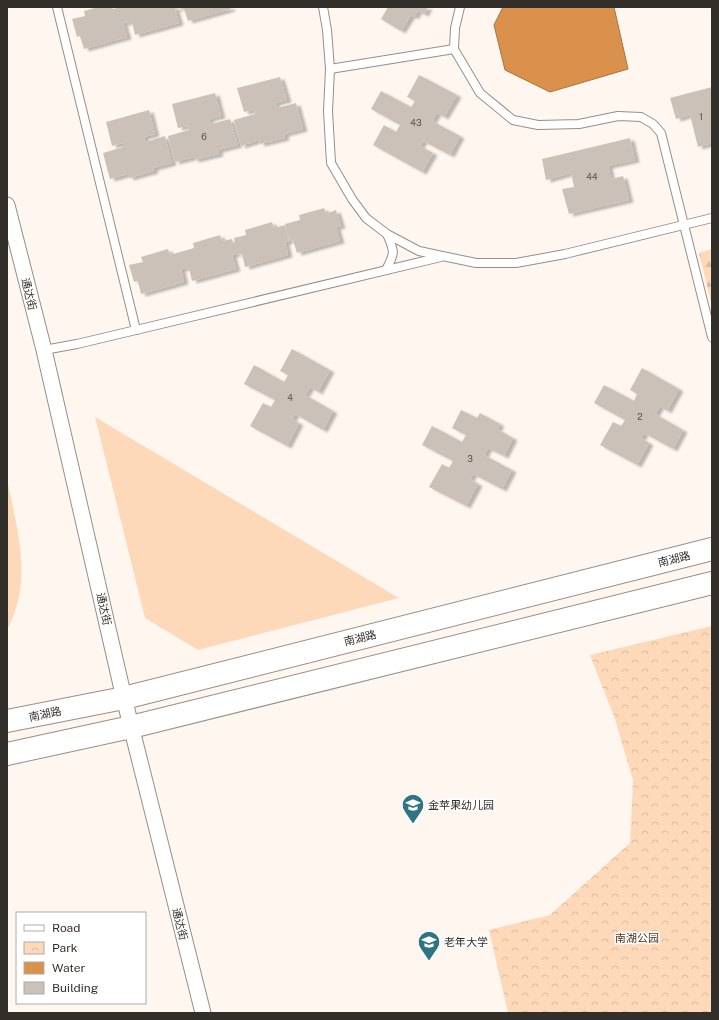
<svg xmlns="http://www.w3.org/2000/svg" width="719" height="1020" viewBox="0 0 719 1020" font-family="'Public Sans','Noto Sans SC',sans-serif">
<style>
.grass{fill:#fdd9ba}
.forest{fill:url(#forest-firs)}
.park{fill:url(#park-crowns)}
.water{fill:#da914b;stroke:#a87341}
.building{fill:#cbc1b8;filter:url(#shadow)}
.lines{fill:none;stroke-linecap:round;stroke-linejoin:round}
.service-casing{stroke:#988e85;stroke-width:10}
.minor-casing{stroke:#988e85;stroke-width:17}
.secondary-casing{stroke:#988e85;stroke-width:24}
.service{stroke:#fff;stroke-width:8}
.minor{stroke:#fff;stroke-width:15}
.secondary{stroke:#fff;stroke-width:22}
.labels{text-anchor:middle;stroke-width:3;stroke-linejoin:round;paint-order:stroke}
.number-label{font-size:9px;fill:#58534e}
.street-label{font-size:11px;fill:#322e2a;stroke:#fff}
.poi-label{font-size:11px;fill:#322e2a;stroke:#fff;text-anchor:start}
.park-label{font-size:11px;fill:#523416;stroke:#fff}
</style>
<defs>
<pattern id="forest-firs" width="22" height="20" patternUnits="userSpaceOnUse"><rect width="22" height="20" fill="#fdd9ba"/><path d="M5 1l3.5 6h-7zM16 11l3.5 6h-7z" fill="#d9bba0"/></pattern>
<pattern id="park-crowns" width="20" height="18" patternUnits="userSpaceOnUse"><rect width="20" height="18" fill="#fdd9ba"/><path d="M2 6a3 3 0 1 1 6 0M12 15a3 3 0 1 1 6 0" fill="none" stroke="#d9bba0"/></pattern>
<filter id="shadow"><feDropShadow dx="4.5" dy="2.5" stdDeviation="1" flood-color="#0004"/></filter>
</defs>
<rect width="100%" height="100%" fill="#fff6ef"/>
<g class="grass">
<polygon points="95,417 399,598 198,650 145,618"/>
<path d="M 7,478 C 17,531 34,579 7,630 Z"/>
</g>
<polygon class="forest" points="712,249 712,306 699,253"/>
<polygon class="park" points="712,626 712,1013 508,1013 489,930 550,915 630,843 633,780 615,719 590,655"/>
<polygon class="water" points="503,7 614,7 628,69 550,92 505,70 494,25"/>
<g class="building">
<polygon points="98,7 112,7 113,9 121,7 230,7 231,9 188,21 184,9 181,9 181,8 175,9 179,23 135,35 132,22 128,23 128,22 123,23 127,37 84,49 80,36 77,37 72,19 85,16 84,11"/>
<polygon points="388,7 428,7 424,14 418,11 414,17 411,15 401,31 381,19"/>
<polygon points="419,75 457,95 444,117 437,113 432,121 460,136 450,155 423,141 420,146 433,153 422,172 373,145 384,125 396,132 400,125 371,109 381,91 411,107 415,101 407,97"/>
<polygon points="280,77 287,100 275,103 277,108 296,103 303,129 284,134 285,138 260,144 259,140 241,146 234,120 255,114 254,110 244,112 237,88"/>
<polygon points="712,87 712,143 698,147 690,115 676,119 670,98"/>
<polygon points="215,93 221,116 209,119 211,124 230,119 238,145 218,150 219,154 194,160 194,157 175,162 168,136 189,130 188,126 178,128 172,104"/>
<polygon points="149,110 155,134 144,137 145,142 165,136 172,163 153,168 154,171 129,178 128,174 110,179 103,153 123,147 123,143 112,146 106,122"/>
<polygon points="630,138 635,160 608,166 611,179 623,176 629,200 569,214 562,189 574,187 571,173 546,180 542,159"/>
<polygon points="324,208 326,214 336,210 341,226 336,227 340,241 297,253 293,240 290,241 285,224 300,220 299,215"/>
<polygon points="272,222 274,228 285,225 289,241 285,242 288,255 245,267 242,254 238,255 234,238 246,235 245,230"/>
<polygon points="220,235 222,241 232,239 236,254 232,255 236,269 192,281 189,268 186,269 185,268 181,269 184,282 141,294 138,281 134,282 129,265 143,262 141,257 168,249 170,255 194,248 193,243"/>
<polygon points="292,349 330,370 318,392 310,387 305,395 333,411 323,430 295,414 292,419 299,423 287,446 250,426 263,403 271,407 275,400 244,384 254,365 284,382 288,375 280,371"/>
<polygon points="642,368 679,389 667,411 660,406 655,414 683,430 673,449 644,433 641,438 649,443 637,465 600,445 613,422 621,426 625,420 594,403 604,385 634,401 637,394 630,390"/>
<polygon points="461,410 477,418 480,413 500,424 497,429 513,438 504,456 488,448 484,455 512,470 502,489 473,474 470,479 478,484 466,506 429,487 442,464 449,468 453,461 422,445 432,426 462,442 466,435 452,428"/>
</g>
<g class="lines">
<g class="service-casing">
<g id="service">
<polyline points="57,7 136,330"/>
<polyline points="323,7 327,30 330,69 328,111 331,163 352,199 366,218 387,234 419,251 476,263 516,263 565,254 712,218"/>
<polyline points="460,7 455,28 454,49 480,93 513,120 538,125 579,124 618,116 641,117 653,124 661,133 712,337"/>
<polyline points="330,69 454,49"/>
<path d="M 386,270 C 395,253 395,252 387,234"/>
<polyline points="44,350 77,344 136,330 441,257"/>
</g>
</g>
<g class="minor-casing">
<polyline id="minor" points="7,205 44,350 124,698 203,1013"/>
</g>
<g class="secondary-casing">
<g id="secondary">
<polyline points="7,721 124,698 712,549"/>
<polyline points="7,754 131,727 712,583"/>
</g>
</g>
<use href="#service" class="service"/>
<use href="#minor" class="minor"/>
<use href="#secondary" class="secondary"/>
</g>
<defs>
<g id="school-pin" transform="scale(1.15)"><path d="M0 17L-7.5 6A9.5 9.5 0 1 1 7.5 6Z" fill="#2f7482" stroke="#fff"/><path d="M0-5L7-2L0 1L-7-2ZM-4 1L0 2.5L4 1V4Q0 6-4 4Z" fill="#fff"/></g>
</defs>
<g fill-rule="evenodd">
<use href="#school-pin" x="413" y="805"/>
<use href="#school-pin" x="429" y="942"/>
</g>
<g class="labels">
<g class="number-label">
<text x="701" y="120">1</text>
<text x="416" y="126">43</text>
<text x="204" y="140">6</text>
<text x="592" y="180">44</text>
<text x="290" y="401">4</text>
<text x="640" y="420">2</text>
<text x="470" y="462">3</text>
</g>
<g class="street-label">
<text transform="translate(29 294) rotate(76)" y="4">通达街</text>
<text transform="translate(674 559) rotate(-14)" y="4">南湖路</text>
<text transform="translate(104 609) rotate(77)" y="4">通达街</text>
<text transform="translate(360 638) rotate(-14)" y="4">南湖路</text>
<text transform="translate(45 714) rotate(-12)" y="4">南湖路</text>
<text transform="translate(180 924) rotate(76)" y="4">通达街</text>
</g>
<g class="poi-label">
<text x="428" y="809">金苹果幼儿园</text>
<text x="444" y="946">老年大学</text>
</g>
<g class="park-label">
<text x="637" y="942">南湖公园</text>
</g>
</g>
<rect width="719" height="1020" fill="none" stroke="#322e2a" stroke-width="16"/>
<rect x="16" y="912" width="130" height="92" fill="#ffffff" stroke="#adabaa"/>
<rect x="24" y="925" width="20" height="6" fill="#ffffff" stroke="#adabaa"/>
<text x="52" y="932" font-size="12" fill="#322e2a">Road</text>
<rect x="24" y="942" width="20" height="12" fill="url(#park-crowns)" stroke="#adabaa"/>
<text x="52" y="952" font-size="12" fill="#322e2a">Park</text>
<rect x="24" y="962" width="20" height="12" fill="#da914b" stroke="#adabaa"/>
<text x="52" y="972" font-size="12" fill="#322e2a">Water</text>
<rect x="24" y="982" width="20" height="12" fill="#cbc1b8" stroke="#adabaa"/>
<text x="52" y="992" font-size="12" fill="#322e2a">Building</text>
</svg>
